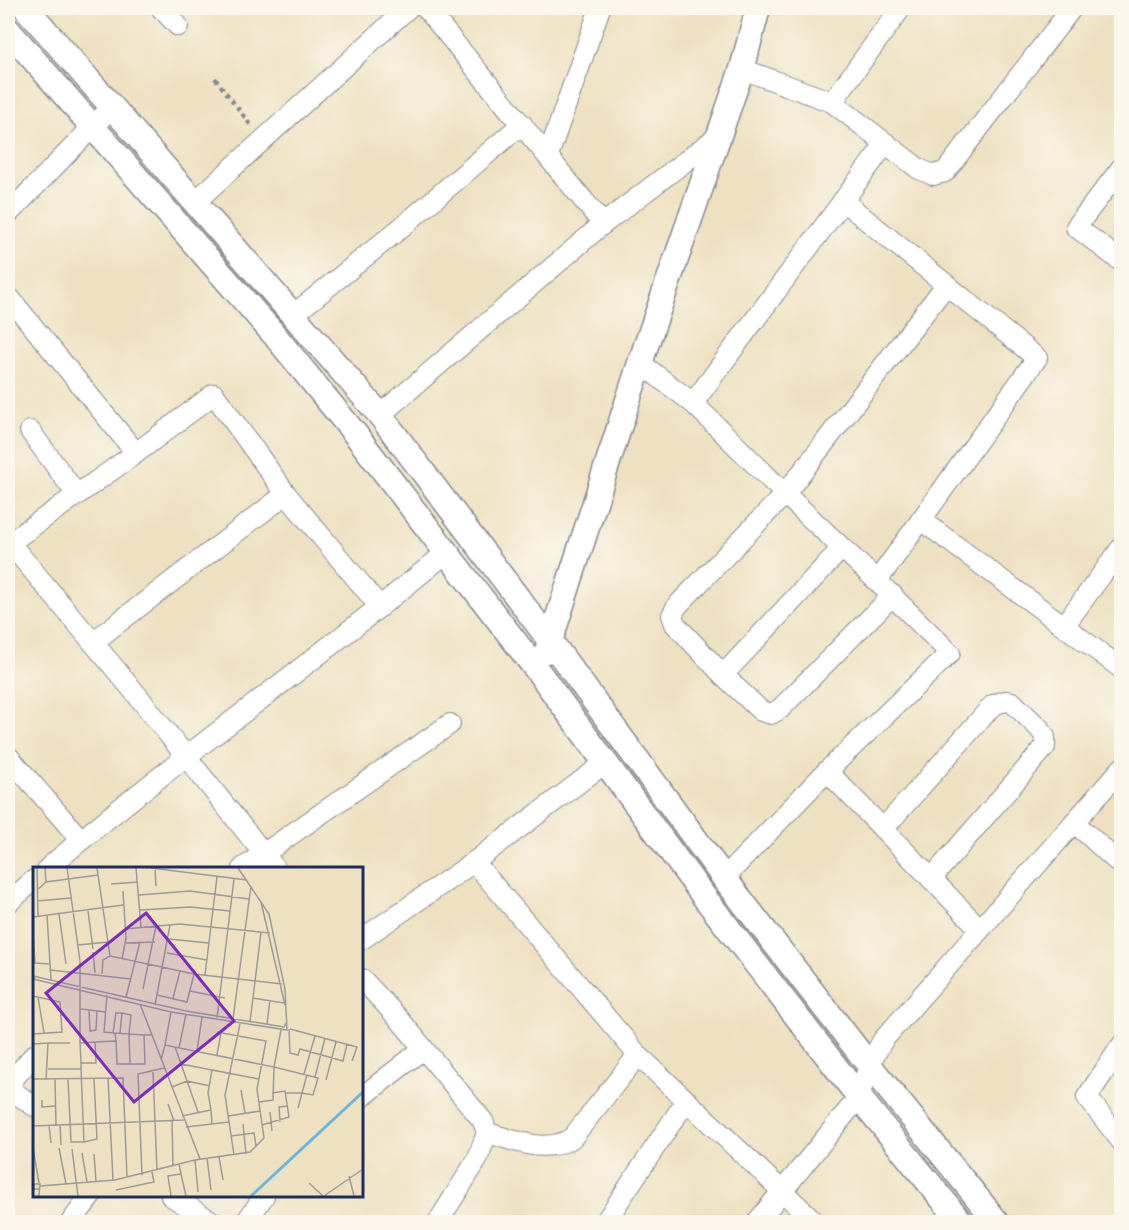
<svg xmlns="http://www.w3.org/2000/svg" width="1129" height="1230" viewBox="0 0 1129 1230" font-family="'IM FELL Double Pica',serif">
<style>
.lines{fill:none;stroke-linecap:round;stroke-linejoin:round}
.minor-casing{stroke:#848890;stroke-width:22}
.tertiary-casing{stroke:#848890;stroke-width:27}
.path{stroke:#848890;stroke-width:4;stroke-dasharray:4.5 4.5;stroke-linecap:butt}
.minor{stroke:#fff;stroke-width:20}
.tertiary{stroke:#fff;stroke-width:24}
.inset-river{fill:none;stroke:#68b5e1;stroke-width:3}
.inset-road{fill:none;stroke:#9a9a99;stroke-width:1.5}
.view{fill:#7b2cbf;fill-opacity:0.15;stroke:#7b2cbf;stroke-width:3}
.inset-edge{fill:none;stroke:#1b2f5e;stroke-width:3}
</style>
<rect width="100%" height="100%" fill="#fbf7ec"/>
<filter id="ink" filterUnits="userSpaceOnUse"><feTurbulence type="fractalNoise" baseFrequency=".0167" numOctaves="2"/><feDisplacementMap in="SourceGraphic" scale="12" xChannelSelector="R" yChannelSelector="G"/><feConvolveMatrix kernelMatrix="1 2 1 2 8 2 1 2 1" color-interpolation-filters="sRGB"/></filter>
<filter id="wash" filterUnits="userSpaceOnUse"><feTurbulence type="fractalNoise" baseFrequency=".008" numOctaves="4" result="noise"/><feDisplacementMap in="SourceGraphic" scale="24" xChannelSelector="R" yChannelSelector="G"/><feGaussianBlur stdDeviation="1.35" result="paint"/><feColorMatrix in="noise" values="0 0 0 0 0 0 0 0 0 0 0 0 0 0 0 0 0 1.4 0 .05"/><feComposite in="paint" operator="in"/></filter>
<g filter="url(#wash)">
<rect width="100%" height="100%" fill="#eee1c1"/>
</g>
<g filter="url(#ink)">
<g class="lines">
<g class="minor-casing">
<g id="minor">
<polyline points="161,8 178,26"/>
<polyline points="426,8 603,224 717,137"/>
<polyline points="742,69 832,102 919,169 933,175 945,172 1072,8"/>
<polyline points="832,102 901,8"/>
<polyline points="548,156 600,8"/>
<polyline points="1122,167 1076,227 1122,262"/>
<polyline points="196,201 408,8"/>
<polyline points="843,201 886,143"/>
<polyline points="8,214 113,106"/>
<polyline points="8,296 136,453"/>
<polyline points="293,315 397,231 522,124"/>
<polyline points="640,363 693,403 843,201 1037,358 921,520 1064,626 1122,547"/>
<polyline points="693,403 785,494 946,285"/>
<polyline points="380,415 603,224"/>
<polyline points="30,431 77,495"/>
<polyline points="8,541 137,695 275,868"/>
<polyline points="9,543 136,453 214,394 286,494 380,607"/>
<polyline points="842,548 723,675 761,711 771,714 780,709 893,595"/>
<polyline points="1064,626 1122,669"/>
<polyline points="93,642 286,494"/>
<polyline points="723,675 675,624 672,615 677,606 785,494 877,581 921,520"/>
<polyline points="8,756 81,840"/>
<polyline points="827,771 980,929"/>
<polyline points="1074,822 1122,866"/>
<polyline points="883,829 993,705 1005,701 1012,702 1040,729 1045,737 1045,747 931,879"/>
<polyline points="474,862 638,1055 815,1222"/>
<path d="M 48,868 C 177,758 317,661 447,552"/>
<polyline points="243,868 450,724"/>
<polyline points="724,878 827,771 950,653 877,581"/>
<polyline points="8,903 34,880"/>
<polyline points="362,939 474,862 605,763"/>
<polyline points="362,979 400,1020 483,1121 487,1133 477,1160 438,1222"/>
<polyline points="1122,1045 1087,1097 1122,1142"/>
<polyline points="8,1085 34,1055"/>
<polyline points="8,1088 34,1106"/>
<polyline points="362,1097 423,1049"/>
<path d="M 487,1133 C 515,1140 545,1155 572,1138 L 638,1055"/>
<polyline points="171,1196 213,1222"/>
<polyline points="71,1222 91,1196"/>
<polyline points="246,1222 264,1196"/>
<polyline points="605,1222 686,1101"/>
<polyline points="757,1222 859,1097 869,1065 883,1040 1122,768"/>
</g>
</g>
<g class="tertiary-casing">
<g id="tertiary">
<polyline points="26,8 380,415 551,642 724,878 869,1065 997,1222"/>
<polyline points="8,30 272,332 356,435 540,674 705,898 859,1097 961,1222"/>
<polyline points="547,651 640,363 742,69 758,8"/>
</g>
</g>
<polyline class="path" points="215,78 252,127"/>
<use href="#minor" class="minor"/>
<use href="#tertiary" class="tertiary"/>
</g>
</g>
<g transform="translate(33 867)">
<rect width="330" height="330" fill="#eee1c1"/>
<path class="inset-river" d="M 218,329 L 330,225"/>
<path class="inset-road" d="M 4,1 L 5,49M 34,1 L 47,94 L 47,176 L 62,175M 64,1 L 77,89 L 161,107 L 249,117M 103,1 L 108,60M 118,1 L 214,13M 122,1 L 123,19M 13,15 L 65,8M 78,17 L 105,15M 4,23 L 13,15 L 12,1M 106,28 L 157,24 L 216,32M 4,34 L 38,31M 228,35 L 252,138M 107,43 L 157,40 L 197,44M 55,44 L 60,82M 26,47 L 33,97M 14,48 L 18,113M 0,50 L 90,38M 92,62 L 147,57 L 237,66M 228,65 L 220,131 L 251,136M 0,66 L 2,96 L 17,97M 136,72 L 176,76M 92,76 L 122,75M 45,78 L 75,75M 60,85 L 62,106M 134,86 L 174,93M 89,92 L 93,71 L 90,24M 17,103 L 98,112M 69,107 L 70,93 L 77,89M 172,108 L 184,10M 0,109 L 153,144 L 251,160 L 254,155M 0,112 L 138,145 L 254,163 L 252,122 L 236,47 L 205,1M 110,122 L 123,59M 157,124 L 192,131M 74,128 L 71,165 L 82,166M 124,128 L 154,135 L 161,107M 0,129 L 27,135 L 29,165 L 0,167M 5,130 L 11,166M 93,130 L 107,75M 140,131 L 147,104M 107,137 L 167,292M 122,138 L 137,58M 48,142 L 73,145M 56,143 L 57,164 L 63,163 L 64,144M 184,151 L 201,12M 200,152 L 218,19M 217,155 L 220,131M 234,157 L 237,133M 256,162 L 257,186 L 265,188 L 267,182 L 310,194 L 314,177M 257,162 L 324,180 L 319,194M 248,163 L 241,200 L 285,211 L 280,228 L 269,226 L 265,241M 80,166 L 83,146 L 89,146 L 87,166M 83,174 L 82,166 L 96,167 L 98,148 L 89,146M 15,176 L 37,176M 47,176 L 48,196M 0,177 L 15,176 L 13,213M 132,178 L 138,145M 142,180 L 165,245M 146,181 L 153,147M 164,184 L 169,150M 184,188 L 188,166M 128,193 L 132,178 L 241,200 L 240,233 L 226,235M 97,197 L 96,167 L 111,168M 148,197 L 179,203M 15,202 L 48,202 L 51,275M 48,202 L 48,196 L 63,196 L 62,175 L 83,174 L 84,197 L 112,197 L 111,168 L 118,168M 120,205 L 124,304M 271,207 L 282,169M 282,210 L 292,171M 75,211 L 80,313M 0,212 L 90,211 L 94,311M 22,212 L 23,258M 35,212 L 38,275 L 51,275 L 64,272 L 61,212M 293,213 L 303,175M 139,220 L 154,214 L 177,219M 208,223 L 212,246M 253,226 L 269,226 L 274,208M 9,233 L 9,240 L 23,239M 135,237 L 141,254M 178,243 L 179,257 L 196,255M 237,245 L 239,264M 149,249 L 178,243 L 175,226 L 179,203 L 225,212M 195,249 L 227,244M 139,254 L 140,299M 247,255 L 246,240 L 255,239M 210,257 L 213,287M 16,258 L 18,276M 27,258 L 28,278M 229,258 L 256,250 L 252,224 L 239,226M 0,259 L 151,253M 153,260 L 179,257M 198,269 L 221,266 L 223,279M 0,281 L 6,316M 26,281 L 33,317M 39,282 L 45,329M 49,286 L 54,315M 61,287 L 63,314M 201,288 L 192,228 L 207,157M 186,290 L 190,313M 174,291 L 178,323M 162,293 L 165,325M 148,307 L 153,329M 109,308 L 105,207 L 131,201M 316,309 L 321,329M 276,316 L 290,329M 7,319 L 82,313 L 162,293 L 217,285 L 231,271 L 224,222 L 233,174 L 184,165M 83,323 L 121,315 L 119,305M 6,329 L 7,317 L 1,317 L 1,322 L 6,322M 138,329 L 135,309 L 148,307 L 146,297M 291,329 L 330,302"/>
<path class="view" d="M 113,46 L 201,154 L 101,235 L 13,126 Z"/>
<rect width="330" height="330" class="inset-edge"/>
</g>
<rect width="1129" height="1230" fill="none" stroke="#fbf7ec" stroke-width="30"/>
</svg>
